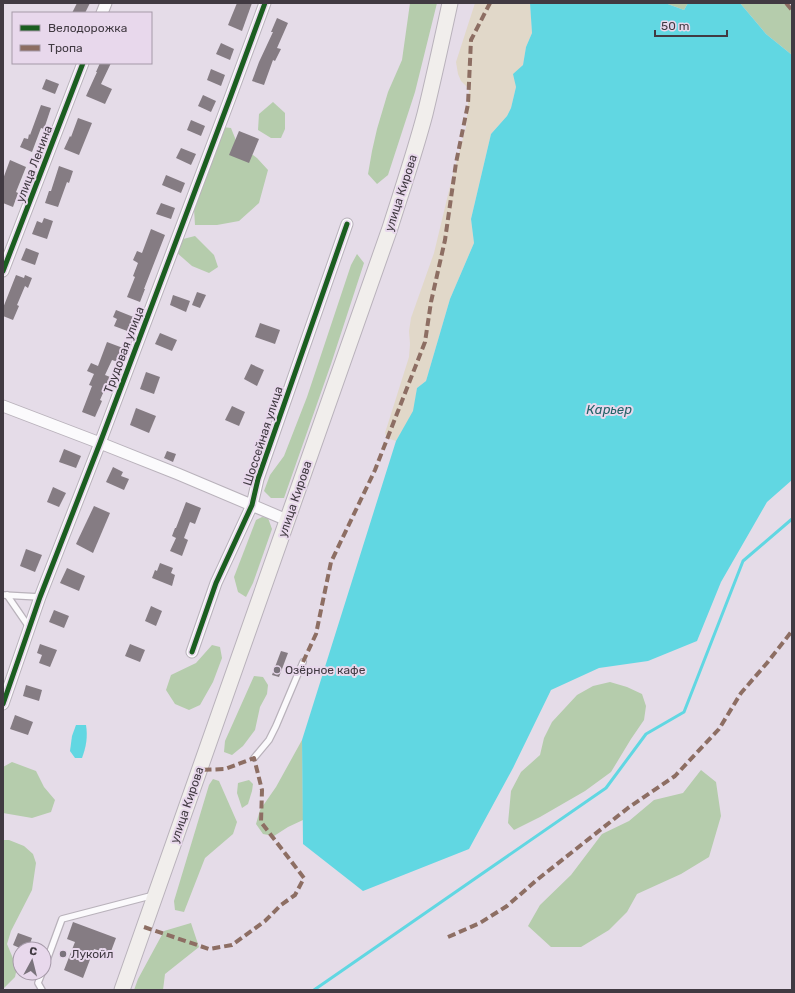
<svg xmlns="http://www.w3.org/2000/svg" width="795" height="993" viewBox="0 0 795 993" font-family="Rubik,sans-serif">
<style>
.green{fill:#b5ccac}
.sand{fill:#e1d8c9}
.water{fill:#61d7e2}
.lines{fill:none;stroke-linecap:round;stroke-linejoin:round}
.stream{stroke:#61d7e2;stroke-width:3}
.building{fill:#857c83}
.service-casing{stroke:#b9b2bb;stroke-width:8}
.minor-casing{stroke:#b9b2bb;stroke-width:13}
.secondary-casing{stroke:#b9b2bb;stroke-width:17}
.service{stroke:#fbfafc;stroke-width:5.5}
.minor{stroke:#fbfafc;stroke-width:11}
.secondary{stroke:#f1eeec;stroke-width:15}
.quiet{stroke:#8d6e63;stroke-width:4;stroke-dasharray:8 4;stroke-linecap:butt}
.cycleway-casing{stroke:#e8d8ec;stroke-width:8}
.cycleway{stroke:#1b5e20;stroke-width:5}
.poi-dot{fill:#7a737c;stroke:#e8d8ec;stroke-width:1.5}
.labels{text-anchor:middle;stroke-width:4;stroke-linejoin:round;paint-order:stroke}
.street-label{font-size:12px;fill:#413a42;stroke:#e8d8ec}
.poi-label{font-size:12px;fill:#413a42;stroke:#e8d8ec;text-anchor:start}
.water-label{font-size:13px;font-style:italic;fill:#226266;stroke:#e8d8ec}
</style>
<rect width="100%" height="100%" fill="#e5dce8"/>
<g class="green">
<polygon points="410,3 437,3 415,92 388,175 377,184 368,174 372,151 377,129 388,92 402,60"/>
<polygon points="665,3 688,3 684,10"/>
<polygon points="740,3 783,3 792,10 792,55 766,34"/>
<polygon points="273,102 285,113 285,129 281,138 271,138 258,130 259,114"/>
<polygon points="223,127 231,128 237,143 257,158 268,170 259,203 239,221 217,225 195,225 194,209"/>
<polygon points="195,236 214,255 218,267 209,273 192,266 176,252 183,239"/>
<polygon points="357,254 364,263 331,364 284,498 271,498 264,491 270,475 284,456 307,397 351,265"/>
<polygon points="262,517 268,518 272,529 253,583 246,597 238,592 234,577 256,520"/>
<polygon points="212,645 220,647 222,658 213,682 200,705 189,710 175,704 166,690 171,675 196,663"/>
<polygon points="254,676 263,677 268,685 267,694 260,707 255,730 243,746 232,755 224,752 225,741"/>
<polygon points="610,682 627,687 642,694 646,706 644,720 631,739 611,772 585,791 540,817 514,830 508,823 511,791 521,772 540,755 544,738 552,722 577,695 593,686"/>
<polygon points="302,740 303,820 288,827 274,836 263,834 256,824 260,810 276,787"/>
<polygon points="12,762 36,771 44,787 55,800 51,812 32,818 3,813 3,767"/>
<polygon points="701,770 716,782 721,816 709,857 681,874 637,894 627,912 609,930 581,947 551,947 528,926 540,905 571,875 602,834 629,821 654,800 683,793"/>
<polygon points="213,779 219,781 237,822 233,834 205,858 184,912 175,910 174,901 209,785"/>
<polygon points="249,780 253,784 252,791 248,804 242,808 237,793 238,783"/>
<polygon points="3,840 9,840 24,846 33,854 36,863 32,890 11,931 7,944 17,968 15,977 3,989 3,895 4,889 3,886"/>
<polygon points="191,923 199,947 165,974 163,990 134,990 138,979 164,931"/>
</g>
<polygon class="sand" points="475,3 530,3 532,33 526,47 523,65 514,74 516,87 511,108 507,116 491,134 471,219 474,243 450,299 426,381 417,388 414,411 396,441 387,438 385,433 409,357 410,344 409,331 411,318 434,253 452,178 466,127 469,89 461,81 458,74 456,62"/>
<g class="water">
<polygon points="530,3 665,3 684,10 688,3 740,3 766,34 792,55 792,480 767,502 721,582 697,641 648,661 599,668 551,690 513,768 469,849 363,891 303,844 302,740 396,441 413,411 417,388 426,381 450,299 474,243 471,219 491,134 507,116 511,108 516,87 513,74 523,65 526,47 532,33"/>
<path d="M 76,725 L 86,725 C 88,737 86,747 82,758 L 75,758 L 70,751 L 72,736 Z"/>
</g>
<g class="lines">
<polyline class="stream" points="314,990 606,788 646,734 684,712 743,561 792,519"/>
</g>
<g class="building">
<polygon points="77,3 90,3 85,13 72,13"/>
<polygon points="237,3 252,3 242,31 228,25"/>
<polygon points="277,18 288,23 277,48 281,49 275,61 273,60 264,85 252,81 259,62 273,32 271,32"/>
<polygon points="221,43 234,49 230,60 216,54"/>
<polygon points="100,63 111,63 101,84 112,89 105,104 86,96 97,72 96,72"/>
<polygon points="211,69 225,75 221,86 207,80"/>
<polygon points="46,79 59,84 55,94 42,89"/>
<polygon points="203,95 216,101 211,112 198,106"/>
<polygon points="41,105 51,108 44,129 41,128 32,152 20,147 24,138 28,139 29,134 30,135"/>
<polygon points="78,118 92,123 79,155 64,149 70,136 71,137"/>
<polygon points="191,120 205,126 201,136 187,130"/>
<polygon points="239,131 259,139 249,163 229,155"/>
<polygon points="181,148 196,154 191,165 176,158"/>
<polygon points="10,160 26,167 16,192 18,193 13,207 3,203 3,179"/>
<polygon points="59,166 73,171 69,183 67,182 58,207 45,203 49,191 51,191"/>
<polygon points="166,175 185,183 181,193 162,185"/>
<polygon points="161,203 175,208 171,219 156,214"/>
<polygon points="44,218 53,221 47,239 32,234 37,221 42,223"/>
<polygon points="151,229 165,235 144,289 145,289 140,302 127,297 135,277 133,276 138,263 133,260 137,251 142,253"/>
<polygon points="26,248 39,253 35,265 21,260"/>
<polygon points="16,275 24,278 25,275 32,278 28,288 25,286 17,305 19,306 13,320 3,316 3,308"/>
<polygon points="197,292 206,295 200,308 192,305"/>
<polygon points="173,295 190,301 186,312 170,305"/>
<polygon points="116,310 136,318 130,332 114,326 117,319 113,317"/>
<polygon points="260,323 280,330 275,344 255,337"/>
<polygon points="160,333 177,340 172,351 155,344"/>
<polygon points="107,342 123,348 118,362 112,360 105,375 110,377 100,400 102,401 95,417 82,412 92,386 89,385 94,374 87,371 91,363 98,366"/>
<polygon points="251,364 264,370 257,386 244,379"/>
<polygon points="146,372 160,377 154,394 140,389"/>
<polygon points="232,406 245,412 239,426 225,420"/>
<polygon points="136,408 156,416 149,433 130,425"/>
<polygon points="64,449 81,456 76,468 59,462"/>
<polygon points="167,451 176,454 173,462 164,458"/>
<polygon points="113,467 123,472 121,476 129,479 124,490 106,482"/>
<polygon points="53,487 66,493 59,507 47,502"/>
<polygon points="186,502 201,508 195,524 190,522 184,538 188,540 182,556 170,551 176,538 172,536 175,528 176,528"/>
<polygon points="94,506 110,513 93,553 76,544"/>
<polygon points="26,549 42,555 35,572 20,566"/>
<polygon points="160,563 173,568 171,573 175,575 172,586 152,578 155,570 157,571"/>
<polygon points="67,568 85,576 79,591 60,583"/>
<polygon points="151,606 162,611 156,626 145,621"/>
<polygon points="54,610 69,616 64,628 49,622"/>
<polygon points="40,644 57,650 50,667 39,663 42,655 37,653"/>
<polygon points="130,644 145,650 140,662 125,656"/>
<polygon points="281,651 288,653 279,677 272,675"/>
<polygon points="26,685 42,690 39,701 23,696"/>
<polygon points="15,715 33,722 28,735 10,729"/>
<polygon points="73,922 116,938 110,954 94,949 83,978 64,970 75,942 67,939"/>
<polygon points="18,933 32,938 28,949 22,949 13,945"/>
</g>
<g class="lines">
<g class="service-casing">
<g id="service">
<polyline points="3,595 40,597"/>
<polyline points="7,595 29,627"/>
<polyline points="254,758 269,740 276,726 303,662"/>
<polyline points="44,968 62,919 154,895"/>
<polyline points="42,973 38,983 42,990"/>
</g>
</g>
<g class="minor-casing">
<g id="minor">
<polyline points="102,13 106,3"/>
<polyline points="3,271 83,63"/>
<polyline points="3,406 100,443 178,474 287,520"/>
<polyline points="192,652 216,583 252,505 258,479 347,224"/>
<polyline points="3,704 40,597 100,443 230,98 265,3"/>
</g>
</g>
<g class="secondary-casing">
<path id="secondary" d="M 122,990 L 390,228 C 402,190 415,152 425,114 C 434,77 442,40 450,3"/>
</g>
<use href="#service" class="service"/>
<use href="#minor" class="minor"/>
<use href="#secondary" class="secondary"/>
<g class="quiet">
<polyline points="786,3 792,10"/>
<polyline points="303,662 316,634 331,562 375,470 425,342 431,302 445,240 456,163 468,104 471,40 490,3"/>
<polyline points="144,927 209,949 232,945 265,921 281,905 295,895 304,878 261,822 262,790 254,758 225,769 200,770"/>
<polyline points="448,937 480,923 507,906 538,879 628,808 675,776 719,729 741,693 767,663 792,631"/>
</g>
<g class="cycleway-casing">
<g id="cycleway">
<polyline points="3,271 83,63"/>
<polyline points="192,652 216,583 252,505 258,479 347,224"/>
<polyline points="3,704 40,597 100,443 230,98 265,3"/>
</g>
</g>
<use href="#cycleway" class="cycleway"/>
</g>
<g class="poi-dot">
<circle cx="277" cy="670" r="4"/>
<circle cx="63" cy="954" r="4"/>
</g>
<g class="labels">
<g class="street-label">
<text transform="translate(34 164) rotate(-69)" y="4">улица Ленина</text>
<text transform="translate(401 193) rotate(-72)" y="4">улица Кирова</text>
<text transform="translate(124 350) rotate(-69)" y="4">Трудовая улица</text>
<text transform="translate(263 436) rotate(-72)" y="4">Шоссейная улица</text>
<text transform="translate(295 499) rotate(-71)" y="4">улица Кирова</text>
<text transform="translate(187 805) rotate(-71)" y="4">улица Кирова</text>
</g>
<g class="poi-label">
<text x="285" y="674">Озёрное кафе</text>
<text x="71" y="958">Лукойл</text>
</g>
<g class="water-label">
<text x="609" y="414">Карьер</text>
</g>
</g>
<rect width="795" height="993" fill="none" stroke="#413a42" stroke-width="8"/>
<rect x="12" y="12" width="140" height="52" fill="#e8d8ec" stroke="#a599a8"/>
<rect x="20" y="25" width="20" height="6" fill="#1b5e20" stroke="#a599a8"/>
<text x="48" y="32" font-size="12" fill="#413a42">Велодорожка</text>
<rect x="20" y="45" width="20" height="6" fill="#8d6e63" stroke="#a599a8"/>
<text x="48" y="52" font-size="12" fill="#413a42">Тропа</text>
<g transform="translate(32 961) rotate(7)"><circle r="19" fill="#e8d8ec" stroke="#a599a8"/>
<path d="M0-3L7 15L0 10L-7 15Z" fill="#7a737c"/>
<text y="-6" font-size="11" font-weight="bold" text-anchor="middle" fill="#413a42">С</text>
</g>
<path d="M655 30v6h72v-6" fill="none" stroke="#413a42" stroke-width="2"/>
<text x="661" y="30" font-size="12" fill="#413a42" stroke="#e8d8ec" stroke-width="3" paint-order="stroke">50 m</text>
</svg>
